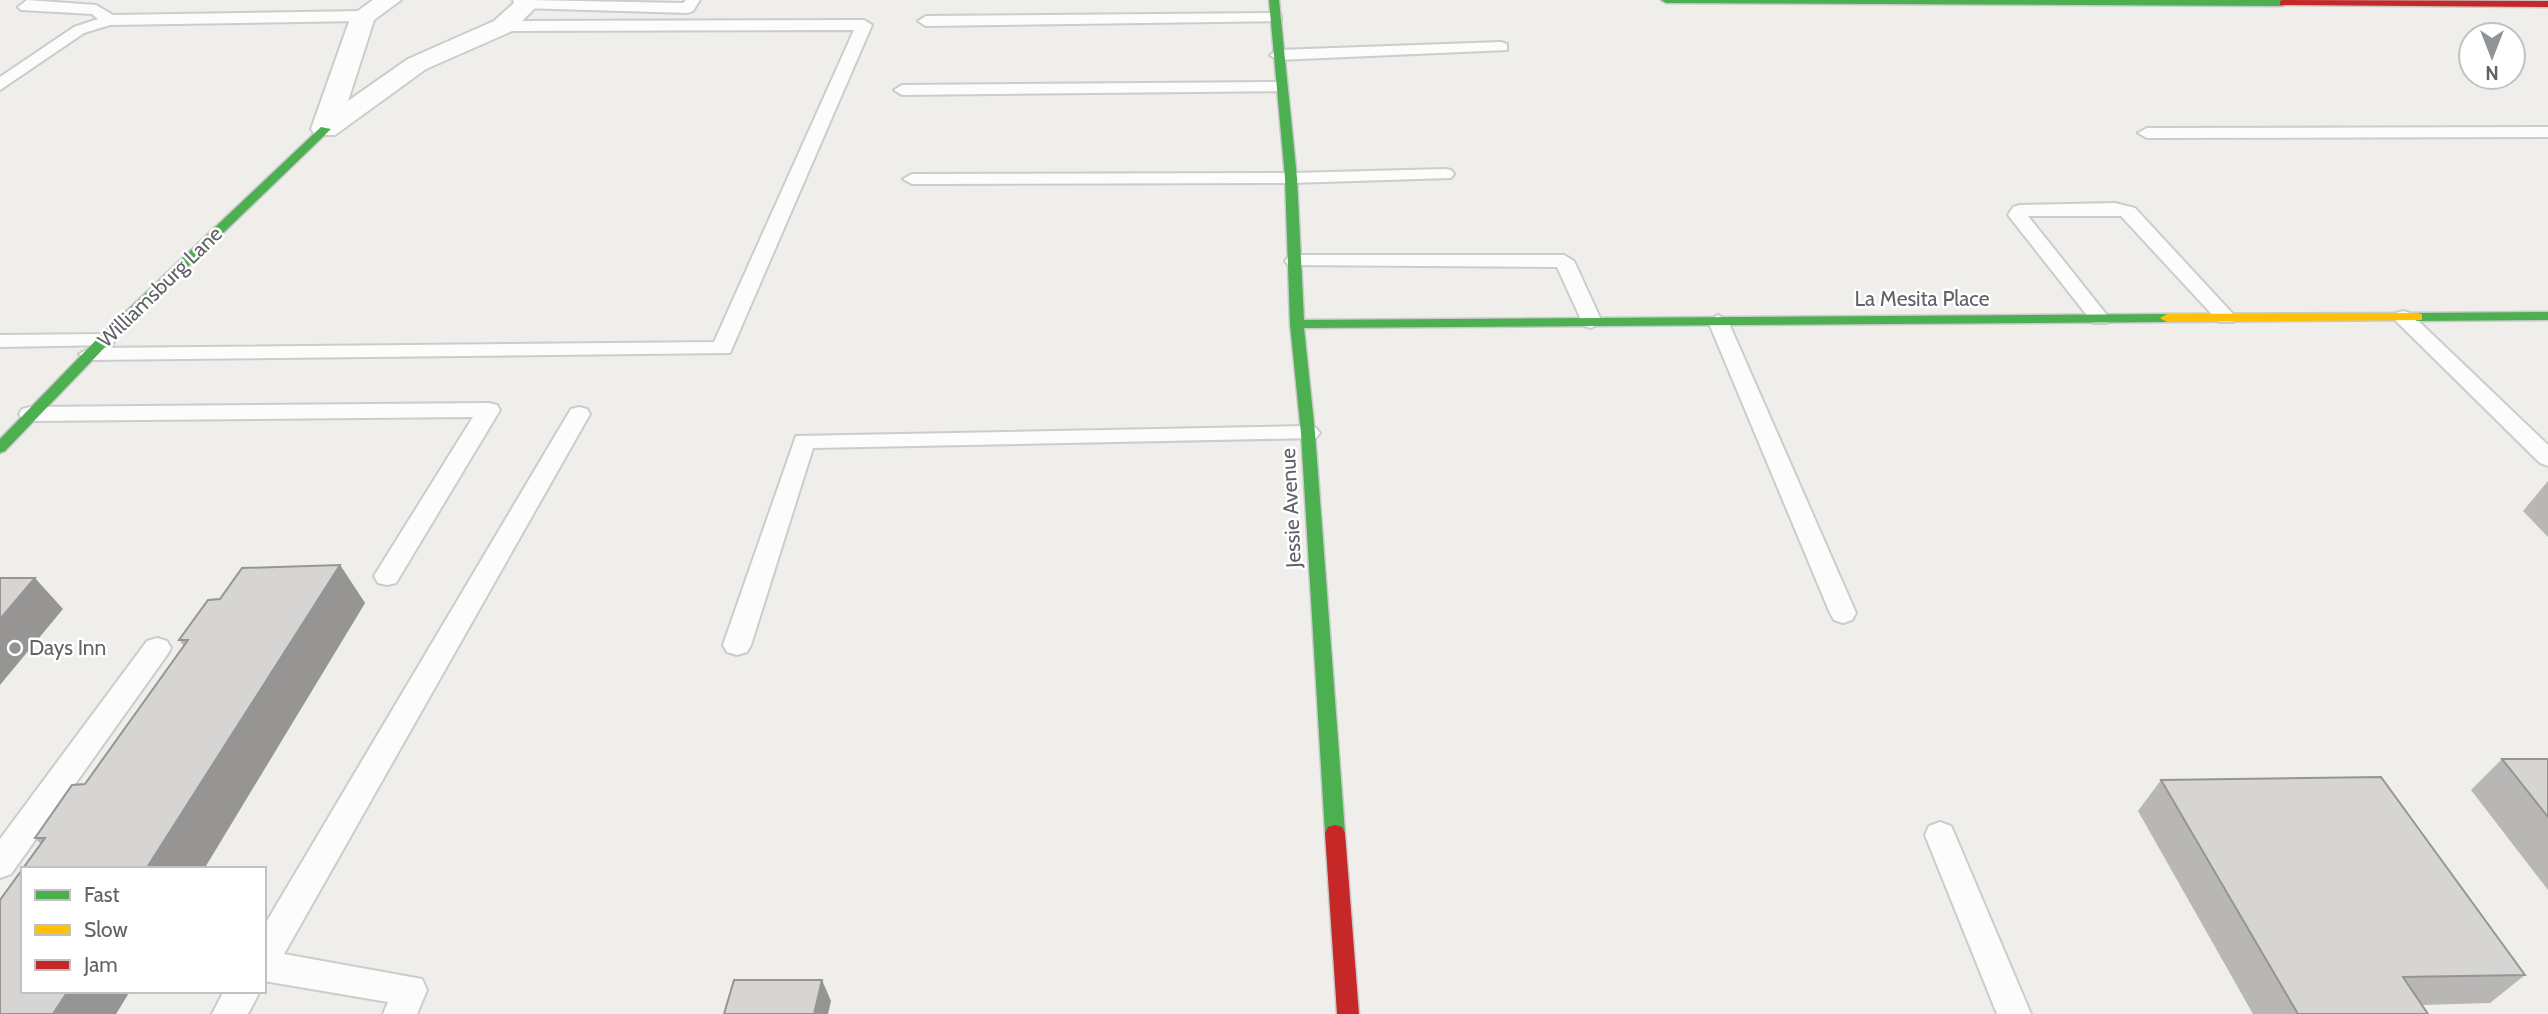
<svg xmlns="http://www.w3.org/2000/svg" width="2548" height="1014" viewBox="0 0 2548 1014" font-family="Cabin,sans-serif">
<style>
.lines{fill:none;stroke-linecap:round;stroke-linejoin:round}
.lane-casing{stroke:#cbcccc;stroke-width:4}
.street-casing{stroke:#cbcccc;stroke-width:4}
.fast-casing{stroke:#cacacb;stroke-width:3}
.slow-casing{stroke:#cacacb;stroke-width:3}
.jam-casing{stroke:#cacacb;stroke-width:3}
.lane{fill:#fdfcfc;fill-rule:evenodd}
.street{fill:#fdfcfc;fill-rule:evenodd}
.fast{fill:#4caf50;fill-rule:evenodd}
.slow{fill:#ffc107;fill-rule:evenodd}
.jam{fill:#c62828;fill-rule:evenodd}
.wall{fill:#b8b7b5}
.shaded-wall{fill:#969594}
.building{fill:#d6d5d3;stroke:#969594;stroke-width:2}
.poi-dot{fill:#919496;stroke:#fff;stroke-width:2.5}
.labels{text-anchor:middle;stroke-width:5;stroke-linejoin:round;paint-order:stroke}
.street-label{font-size:21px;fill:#5f6368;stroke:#fff}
.poi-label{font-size:21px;fill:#5f6368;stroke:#fff;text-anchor:start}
</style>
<rect width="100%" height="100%" fill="#efeeea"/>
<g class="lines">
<g class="lane-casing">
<g id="lane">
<polygon points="27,0 96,5 113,15 363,11 371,16 363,21 110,25 84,33 0,90 0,77 74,27 98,19 92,14 21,10 18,7"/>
<polygon points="526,0 683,3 686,0 700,0 693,11 688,13 521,8 521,2"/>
<polygon points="1276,13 1281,15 1281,21 926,26 918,21 926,16"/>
<polygon points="864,20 872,25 730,353 90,360 79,354 90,348 714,342 854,30 503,31 495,26 503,21"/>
<polygon points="1501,42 1507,44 1507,50 1278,60 1270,55 1278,50"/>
<polygon points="1280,82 1286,83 1286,91 902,95 894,90 902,85"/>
<polygon points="2548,127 2548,137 2147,138 2138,133 2147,128"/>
<polygon points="1445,169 1451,170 1454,174 1451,178 1291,183 912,184 903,179 912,174 1291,173"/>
<polygon points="2115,203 2135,208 2233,314 2236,318 2233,322 2219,322 2121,216 2028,216 2110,319 2107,323 2093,323 2008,215 2013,207 2020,205"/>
<polygon points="1295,255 1564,255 1574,261 1602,322 1591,328 1584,326 1557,267 1288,265 1285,261 1288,257"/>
<polygon points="2403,311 2410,313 2548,445 2548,466 2540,463 2396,321 2393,317 2396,313"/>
<polygon points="1718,315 1728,321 1856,613 1852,620 1843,623 1834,620 1830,613 1708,321"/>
<polygon points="104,334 115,340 112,345 0,347 0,335"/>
<polygon points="489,403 497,405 500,410 396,583 387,585 378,583 374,576 473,417 30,421 22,419 19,414 22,409 30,407"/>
<polygon points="579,407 587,409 590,414 284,954 422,979 427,990 417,1014 383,1014 388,1002 264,981 264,926 568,414 571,409"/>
<polygon points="1308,426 1316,428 1320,433 1316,438 813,448 751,645 747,652 737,655 727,652 723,645 796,436"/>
<polygon points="157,638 167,641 171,648 167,655 11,874 0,878 0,839 147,641"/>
<polygon points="1940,822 1951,826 1955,835 2031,1014 1997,1014 1925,835 1929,826"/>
<polygon points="224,991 260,991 248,1014 212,1014"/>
</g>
</g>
<g class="street-casing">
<polygon id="street" points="373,0 401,0 374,20 348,101 408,59 494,21 514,3 513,0 537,0 538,5 512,31 426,69 335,135 315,135 311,129 351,16"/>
</g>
<g class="fast-casing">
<g id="fast">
<polygon points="1269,0 1279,0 1297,178 1304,320 2167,314 2174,318 2167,322 1304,328 1315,433 1345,833 1342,839 1335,841 1328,839 1325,833 1301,433 1290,324 1285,178"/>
<polygon points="1661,0 2283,0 2288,3 2283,6 1666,3"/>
<polygon points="321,127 331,129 109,343 5,451 0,453 0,439 99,337"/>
<polygon points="2548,312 2548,320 2417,321 2410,317 2417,313"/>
</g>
</g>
<g class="slow-casing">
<polygon id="slow" points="2417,313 2422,314 2422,320 2167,322 2160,318 2167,314"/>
</g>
<g class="jam-casing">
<g id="jam">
<polygon points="2283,0 2548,1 2548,7 2280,5 2280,1"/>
<polygon points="1335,825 1342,827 1345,833 1359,1014 1337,1014 1325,833 1328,827"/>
</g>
</g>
<use href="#lane" class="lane"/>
<use href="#street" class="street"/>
<use href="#fast" class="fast"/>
<use href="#slow" class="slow"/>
<use href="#jam" class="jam"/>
</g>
<g class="wall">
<polygon points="2548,481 2548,537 2523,511"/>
<polygon points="340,565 365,603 204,869 23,869 23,991 130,991 116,1014 0,1014 0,900 41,844 35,838 72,785 85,784 184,646 179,640 208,600 220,599 242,568"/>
<polygon points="2502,759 2548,759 2548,890 2471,790"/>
<polygon points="2161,780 2525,975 2490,1003 2422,1005 2428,1014 2253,1014 2138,811"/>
</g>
<g class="shaded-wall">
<polygon points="340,565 365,603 204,869 146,869"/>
<polygon points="35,578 63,609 0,685 0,619"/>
<polygon points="822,980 831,1001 828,1014 814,1014"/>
<polygon points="68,991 130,991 116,1014 53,1014"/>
</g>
<g class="building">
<polygon points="340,565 146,869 23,869 23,991 68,991 53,1014 0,1014 0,900 45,838 35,838 72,785 85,784 188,640 179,640 208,600 220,599 242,568"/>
<polygon points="0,578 35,578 0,619"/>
<polygon points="2502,759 2548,759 2548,817"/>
<polygon points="2381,777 2525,975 2403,977 2428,1014 2298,1014 2161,780"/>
<polygon points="734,980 822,980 814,1014 724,1014"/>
</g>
<circle class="poi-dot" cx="15" cy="648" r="7"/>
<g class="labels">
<g class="street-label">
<text transform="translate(160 287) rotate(-44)" y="7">Williamsburg Lane</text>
<text x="1922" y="306">La Mesita Place</text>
<text transform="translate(1291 508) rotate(-93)" y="7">Jessie Avenue</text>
</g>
<g class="poi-label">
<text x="29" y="655">Days Inn</text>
</g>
</g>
<rect x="21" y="867" width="245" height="126" fill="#ffffff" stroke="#bfc1c3" stroke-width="2"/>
<rect x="35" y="890" width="35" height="10" fill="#4caf50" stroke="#bfc1c3" stroke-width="2"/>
<text x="84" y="902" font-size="21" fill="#5f6368">Fast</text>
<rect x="35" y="925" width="35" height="10" fill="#ffc107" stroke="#bfc1c3" stroke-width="2"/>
<text x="84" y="937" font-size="21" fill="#5f6368">Slow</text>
<rect x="35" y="960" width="35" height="10" fill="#c62828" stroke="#bfc1c3" stroke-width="2"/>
<text x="84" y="972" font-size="21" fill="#5f6368">Jam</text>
<g transform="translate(2492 56) rotate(180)"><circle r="33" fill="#ffffff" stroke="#bfc1c3" stroke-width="2"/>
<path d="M0-5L12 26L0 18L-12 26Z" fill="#919496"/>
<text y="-10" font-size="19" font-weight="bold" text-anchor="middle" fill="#5f6368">N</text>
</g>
</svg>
